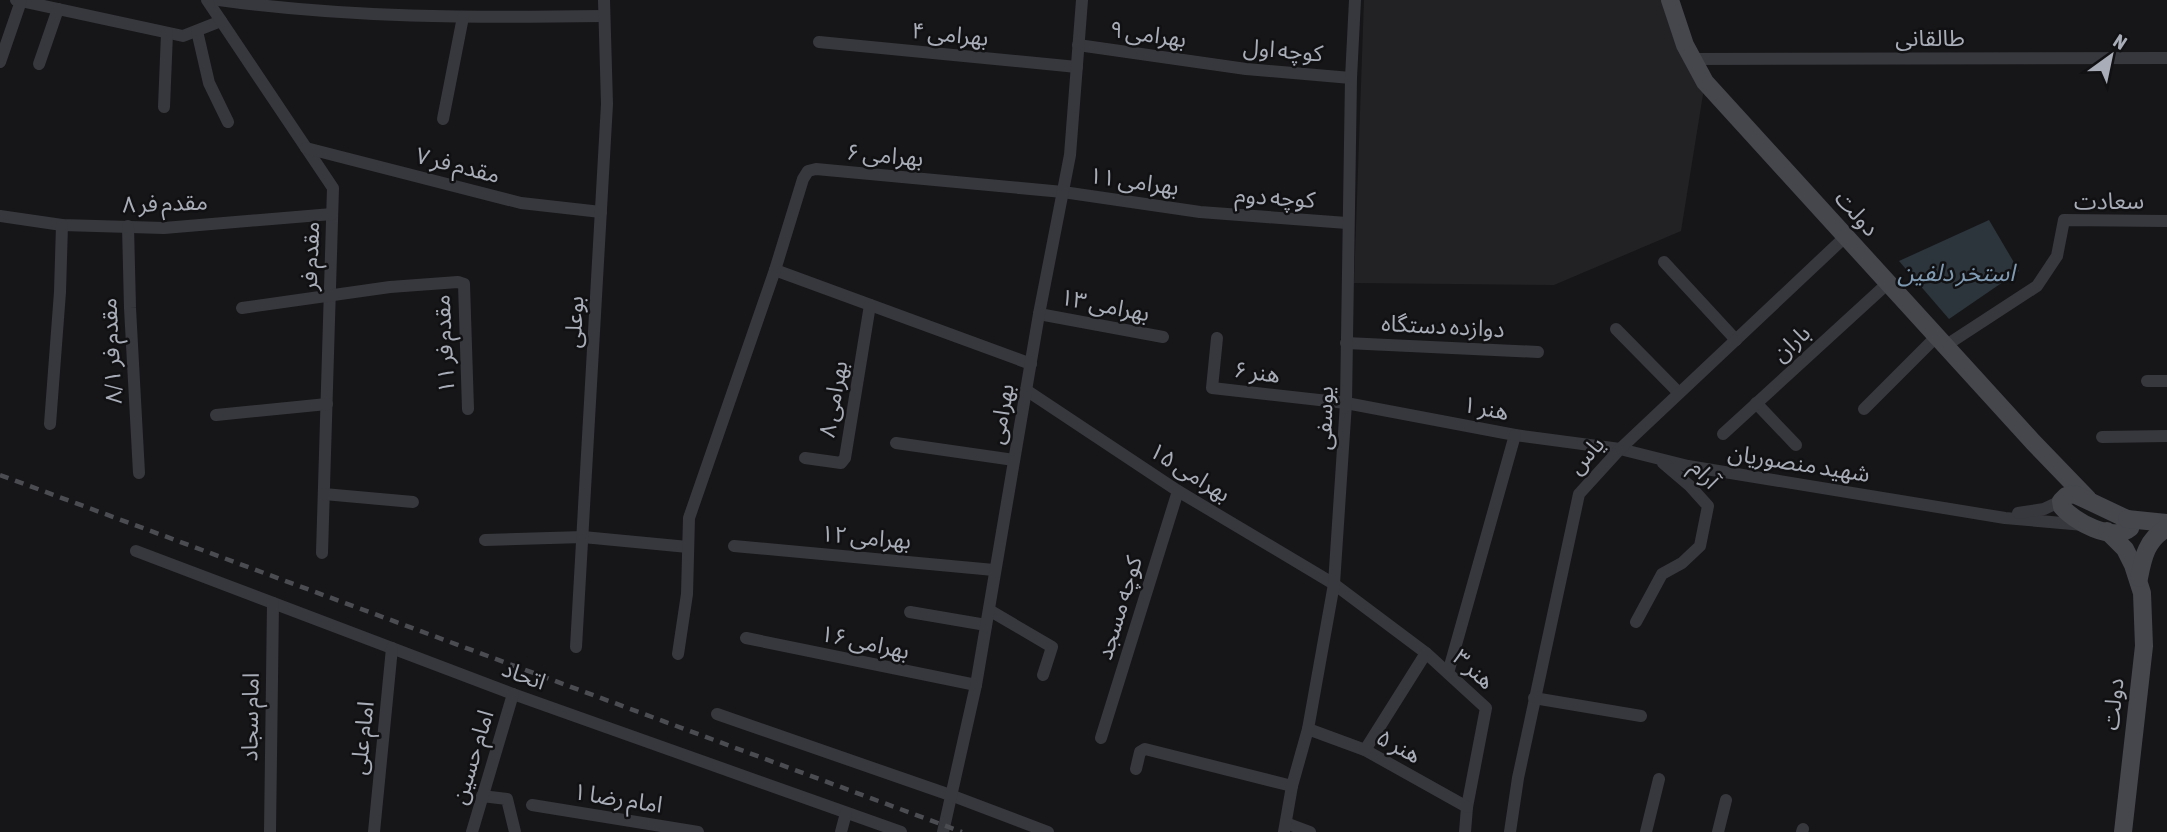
<svg xmlns="http://www.w3.org/2000/svg" width="2167" height="832" viewBox="0 0 2167 832" font-family="'Asap Condensed','Noto Sans Arabic',sans-serif">
<style>
.built{fill:#222225}
.water{fill:#2c353c}
.lines{fill:none;stroke-linecap:round;stroke-linejoin:round}
.street{stroke:#37383d;stroke-width:12}
.secondary{stroke:#45474d;stroke-width:18}
.rail{stroke:#4a4c52;stroke-width:4.5;stroke-dasharray:9 7;stroke-linecap:butt}
.labels{text-anchor:middle;stroke-width:5;stroke-linejoin:round;paint-order:stroke}
.street-label{font-size:23px;fill:#a8adb8;stroke:#111113}
.water-label{font-size:24px;font-style:italic;fill:#7f9bb3;stroke:#111113}
</style>
<rect width="100%" height="100%" fill="#161618"/>
<polygon class="built" points="1364,0 1678,0 1705,82 1681,231 1554,285 1354,283"/>
<polygon class="water" points="1989,220 2019,271 1949,319 1899,261"/>
<g class="lines">
<g class="street">
<polyline points="16,0 183,36 221,21"/>
<polyline points="207,0 333,188 322,553"/>
<path d="M 219,0 C 346,18 476,18 604,16"/>
<polyline points="197,31 209,83 228,122"/>
<polyline points="819,42 1077,67"/>
<polyline points="1078,45 1246,69 1351,78"/>
<polyline points="1692,59 2167,58"/>
<polyline points="0,62 21,1"/>
<polyline points="39,64 58,9"/>
<polyline points="164,107 167,33"/>
<polyline points="443,119 463,17"/>
<polyline points="306,148 521,203 601,212"/>
<polyline points="0,216 62,225 164,228 332,214"/>
<polyline points="128,226 130,308 139,473"/>
<polyline points="1664,262 1736,340"/>
<polyline points="775,270 1031,364"/>
<polyline points="242,308 390,287 458,282 464,284 468,409"/>
<polyline points="1039,314 1163,337"/>
<polyline points="1616,329 1679,393"/>
<polyline points="1217,338 1212,388 1346,403 1515,435 1620,449 1688,466 2005,518 2084,525"/>
<polyline points="1346,343 1538,352"/>
<polyline points="1945,346 2037,286 2057,256 2064,220 2167,221"/>
<polyline points="2147,381 2167,381"/>
<polyline points="1026,390 1178,491 1334,584 1426,653 1486,708 1467,807 1465,832"/>
<polyline points="1756,403 1796,445"/>
<polyline points="1864,409 1936,337"/>
<polyline points="216,415 327,404"/>
<polyline points="50,424 60,292 62,225"/>
<polyline points="1723,434 1888,283"/>
<polyline points="2102,437 2167,436"/>
<polyline points="896,443 1014,460"/>
<polyline points="805,458 841,463 845,458 870,305"/>
<polyline points="324,494 413,502"/>
<polyline points="2018,513 2044,509 2061,501"/>
<polyline points="485,540 583,537 688,547"/>
<polyline points="734,546 994,570"/>
<polyline points="136,551 513,694 901,832"/>
<polyline points="989,610 1052,647 1043,675"/>
<polyline points="910,612 986,625"/>
<polyline points="1636,622 1662,574 1682,563 1700,546 1708,506 1690,486 1663,463"/>
<polyline points="746,638 976,685"/>
<polyline points="576,647 607,104 604,0"/>
<polyline points="678,654 687,594 689,518 775,270 803,179 808,171 816,169 1063,192 1200,212 1347,223"/>
<polyline points="1448,673 1515,435"/>
<polyline points="1534,698 1641,716"/>
<polyline points="717,714 953,796 1048,832"/>
<polyline points="1308,729 1365,750 1467,807"/>
<polyline points="1101,738 1178,491"/>
<polyline points="1365,750 1426,653"/>
<polyline points="1136,769 1140,752 1145,749 1292,786"/>
<polyline points="482,796 507,799 515,832"/>
<polyline points="532,805 698,832"/>
<polyline points="1286,823 1310,832"/>
<polyline points="270,832 273,603"/>
<polyline points="374,832 392,648"/>
<polyline points="472,832 513,694"/>
<polyline points="841,832 846,813"/>
<polyline points="943,832 976,685 1039,314 1070,155 1082,0"/>
<polyline points="1284,832 1292,786 1308,729 1334,584 1346,403 1351,78 1355,0"/>
<polyline points="1510,832 1518,778 1579,494 1620,449 1845,237"/>
<polyline points="1646,832 1659,779"/>
<polyline points="1718,832 1726,800"/>
<polyline points="1802,832 1803,829"/>
</g>
<g class="secondary">
<polyline points="1670,0 1685,45 1705,82 2033,442 2088,499"/>
<path d="M 2074,494 L 2127,519 L 2130,528 C 2112,543 2074,521 2062,507 L 2061,501 L 2066,496 Z"/>
<polyline points="2127,519 2167,523"/>
<polyline points="2107,531 2125,549 2133,565 2142,593 2144,646 2123,832"/>
<path d="M 2139,578 C 2143,557 2147,539 2167,528"/>
</g>
<polyline class="rail" points="0,475 962,832"/>
</g>
<g class="labels">
<g class="street-label">
<text transform="translate(950 34) rotate(6)" y="8">بهرامی ۴</text>
<text transform="translate(1148 34) rotate(8)" y="8">بهرامی ۹</text>
<text x="1930" y="46">طالقانی</text>
<text transform="translate(1283 50) rotate(5)" y="8">کوچه اول</text>
<text transform="translate(885 155) rotate(5)" y="8">بهرامی ۶</text>
<text transform="translate(458 165) rotate(14)" y="8">مقدم فر ۷</text>
<text transform="translate(1134 181) rotate(8)" y="8">بهرامی ۱۱</text>
<text transform="translate(1275 197) rotate(4)" y="8">کوچه دوم</text>
<text transform="translate(2109 201) rotate(-1)" y="8">سعادت</text>
<text transform="translate(165 203) rotate(-2)" y="8">مقدم فر ۸</text>
<text transform="translate(1857 213) rotate(48)" y="8">دولت</text>
<text transform="translate(310 256) rotate(-88)" y="8">مقدم فر</text>
<text transform="translate(1105 305) rotate(11)" y="8">بهرامی ۱۳</text>
<text transform="translate(574 322) rotate(-87)" y="8">بوعلی</text>
<text transform="translate(1443 326) rotate(3)" y="8">دوازده دستگاه</text>
<text transform="translate(1791 343) rotate(-42)" y="8">باران</text>
<text transform="translate(444 344) rotate(-93)" y="8">مقدم فر ۱۱</text>
<text transform="translate(111 351) rotate(-93)" y="8">مقدم فر ۸/۱</text>
<text transform="translate(1257 372) rotate(7)" y="8">هنر ۶</text>
<text transform="translate(833 399) rotate(-80)" y="8">بهرامی ۸</text>
<text transform="translate(1486 408) rotate(11)" y="8">هنر ۱</text>
<text transform="translate(1001 414) rotate(-80)" y="8">بهرامی</text>
<text transform="translate(1324 418) rotate(-88)" y="8">یوسفی</text>
<text transform="translate(1586 455) rotate(-48)" y="8">یاس</text>
<text transform="translate(1799 463) rotate(9)" y="8">شهید منصوریان</text>
<text transform="translate(1190 472) rotate(32)" y="8">بهرامی ۱۵</text>
<text transform="translate(1705 474) rotate(46)" y="8">آرام</text>
<text transform="translate(866 537) rotate(5)" y="8">بهرامی ۱۲</text>
<text transform="translate(1119 608) rotate(-73)" y="8">کوچه مسجد</text>
<text transform="translate(865 642) rotate(12)" y="8">بهرامی ۱۶</text>
<text transform="translate(1474 669) rotate(42)" y="8">هنر ۳</text>
<text transform="translate(524 675) rotate(20)" y="8">اتحاد</text>
<text transform="translate(2113 704) rotate(-84)" y="8">دولت</text>
<text transform="translate(250 717) rotate(-89)" y="8">امام سجاد</text>
<text transform="translate(362 738) rotate(-84)" y="8">امام علی</text>
<text transform="translate(1399 746) rotate(28)" y="8">هنر ۵</text>
<text transform="translate(472 757) rotate(-73)" y="8">امام حسین</text>
<text transform="translate(618 798) rotate(9)" y="8">امام رضا ۱</text>
</g>
<g class="water-label">
<text x="1956" y="281">استخر دلفین</text>
</g>
</g>
<g transform="translate(2111 56) rotate(33)" stroke="#111113" stroke-width="5" paint-order="stroke">
<path d="M0-5L12 26L0 18L-12 26Z" fill="#a8adb8"/>
<text y="-10" font-size="19" font-weight="bold" text-anchor="middle" fill="#a8adb8">N</text>
</g>
</svg>
